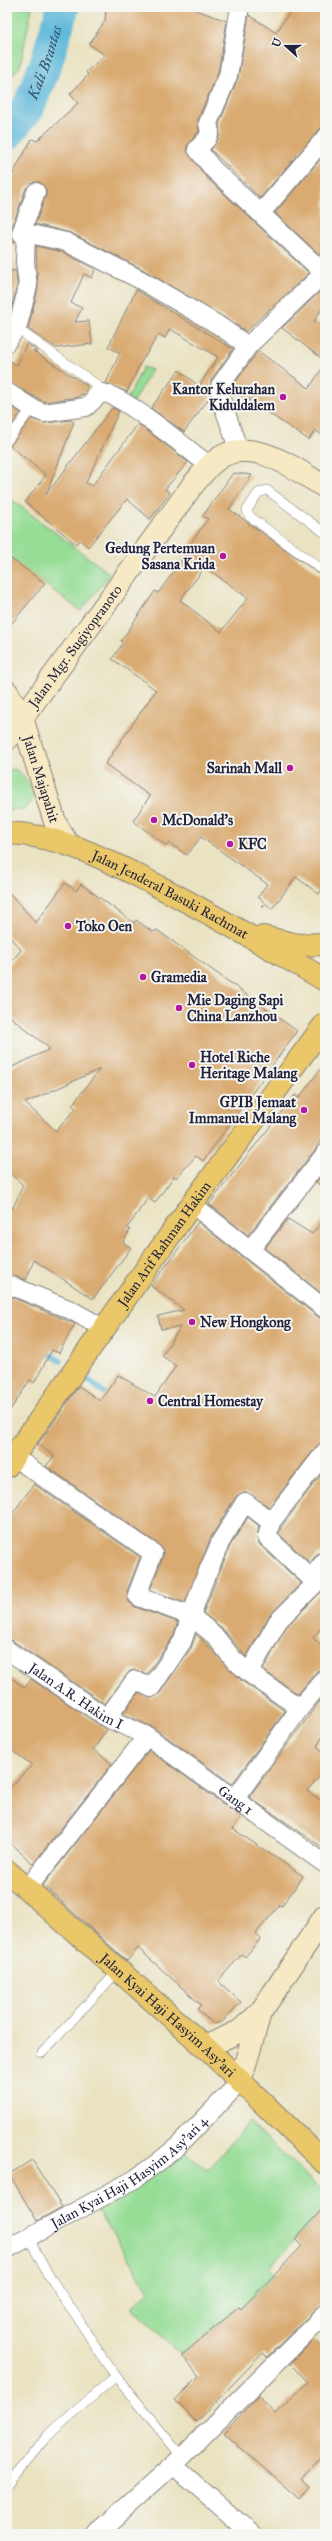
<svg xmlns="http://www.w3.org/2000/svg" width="332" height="2541" viewBox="0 0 332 2541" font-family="'IM FELL Great Primer',serif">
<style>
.built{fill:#e5d5b7}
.green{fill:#97dd96;stroke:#5c8068}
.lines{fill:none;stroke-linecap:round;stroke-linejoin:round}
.stream{stroke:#5bb7d9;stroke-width:5.5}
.river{stroke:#5bb7d9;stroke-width:33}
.building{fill:#d9aa71;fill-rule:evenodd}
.lane-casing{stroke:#86827e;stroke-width:10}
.street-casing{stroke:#86827e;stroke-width:20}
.secondary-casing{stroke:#86827e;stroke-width:24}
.primary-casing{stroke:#86827e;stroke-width:24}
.path{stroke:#86827e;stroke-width:2.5;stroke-dasharray:3 3;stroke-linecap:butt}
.lane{stroke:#fff;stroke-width:9}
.street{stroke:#fff;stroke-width:18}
.secondary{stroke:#f7e9c3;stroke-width:22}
.primary{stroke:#eac769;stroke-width:22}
.poi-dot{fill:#b5179e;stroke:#f6f6f2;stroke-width:1.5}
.labels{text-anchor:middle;stroke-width:4;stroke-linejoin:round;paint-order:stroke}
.poi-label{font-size:14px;font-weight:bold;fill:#22223b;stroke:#f6f6f2;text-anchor:start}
.street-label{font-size:14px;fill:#22223b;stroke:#f6f6f2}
.water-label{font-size:15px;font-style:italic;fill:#365672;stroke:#f6f6f2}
</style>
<rect width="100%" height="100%" fill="#f6f6f2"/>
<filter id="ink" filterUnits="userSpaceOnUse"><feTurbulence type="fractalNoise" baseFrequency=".025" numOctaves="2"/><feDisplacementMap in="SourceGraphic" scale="8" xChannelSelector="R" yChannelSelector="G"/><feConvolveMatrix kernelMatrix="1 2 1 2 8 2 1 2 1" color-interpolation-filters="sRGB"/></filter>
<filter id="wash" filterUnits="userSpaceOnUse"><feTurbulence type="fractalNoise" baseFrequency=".012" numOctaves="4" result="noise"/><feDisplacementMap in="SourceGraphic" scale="16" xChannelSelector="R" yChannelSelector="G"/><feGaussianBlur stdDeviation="0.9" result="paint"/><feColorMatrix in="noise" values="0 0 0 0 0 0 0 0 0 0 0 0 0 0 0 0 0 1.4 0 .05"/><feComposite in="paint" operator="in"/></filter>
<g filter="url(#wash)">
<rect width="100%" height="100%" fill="#eae3c2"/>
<polygon class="built" points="7,260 23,262 25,276 7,338"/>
<g class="green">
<polygon points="7,7 32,7 20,67 7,79"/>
<polygon points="143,367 152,370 132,403 127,400"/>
<polygon points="7,496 110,574 81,611 7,556"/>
<path d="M 14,769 C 27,775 42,799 24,809 L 7,810 L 7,771 Z"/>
<polygon points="249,2121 325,2194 325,2206 269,2268 275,2274 241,2309 239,2307 182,2355 131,2308 149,2292 97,2208 186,2152 208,2170"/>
</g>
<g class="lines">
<g class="stream">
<polyline points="43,1350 61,1361"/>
<polyline points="86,1378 111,1398"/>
</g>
<path class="river" id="s1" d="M 7,134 L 29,106 L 46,63 L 63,7"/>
</g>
<g id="blocks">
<g class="building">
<polygon points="106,7 187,7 227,21 218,73 198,119 199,131 187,146 187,151 206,177 309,273 246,331 144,270 71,233 35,224 46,195 46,190 40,182 34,182 26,188 11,230 11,235 15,243 7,242 7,184 32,139 37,141 78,103 70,94 88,75 86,72 105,55 89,44 105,21"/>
<polygon points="293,7 325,7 325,123 260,198 211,150 220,136 219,124 238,78 249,15 276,33"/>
<polygon points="324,155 325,156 325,260 275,213"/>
<polygon points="36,246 62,252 95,269 92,278 84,274 71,303 82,308 75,322 89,321 92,344 56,348 28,329 38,288"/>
<polygon points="7,270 16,271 17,285 10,315 7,314"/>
<polygon points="325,287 325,304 314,321 325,328 325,361 282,328"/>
<polygon points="136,290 233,349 211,380 210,397 184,432 151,408 179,370 199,386 218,357 170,329 165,338 159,334 140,364 127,392 106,383 120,353 108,347"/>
<polygon points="27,343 38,351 33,351 88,386 84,394 80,395 78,397 45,402 7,382 7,359 17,365"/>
<polygon points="258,351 309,388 325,364 325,437 315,430 309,440 231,388"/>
<polygon points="7,404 21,413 7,431"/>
<polygon points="112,408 119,411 86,483 92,486 138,424 188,462 165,489 170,493 150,519 127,499 88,547 80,540 76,544 25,502 46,475 10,446 31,419 45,423 71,420 74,422 46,495"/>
<path d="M 233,473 L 252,475 L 229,509 L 325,578 L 325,886 L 319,894 L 296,877 L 272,909 L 258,897 L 267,884 L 201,837 L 187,855 L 169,843 L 167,846 L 133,821 L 150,796 L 105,764 L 156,690 L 112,659 L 123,643 L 121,641 L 155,591 L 158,593 L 187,554 L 184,552 L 208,519 L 203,516 ZM 205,567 L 248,598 L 221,632 L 180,600 Z"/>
<polygon points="7,556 45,583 7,629"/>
<path d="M 65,883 L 76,891 L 81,884 L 134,923 L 136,920 L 153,932 L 157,930 L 297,1031 L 203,1161 L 196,1156 L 176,1178 L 174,1176 L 155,1203 L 148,1198 L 127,1228 L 130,1230 L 123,1242 L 131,1248 L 93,1299 L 34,1260 L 26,1280 L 7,1274 L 7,1206 L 13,1208 L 23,1185 L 7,1171 L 7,1088 L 10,1086 L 8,1069 L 50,1049 L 7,1014 L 7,967 L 21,950 L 7,934 L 7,890 L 36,923 ZM 100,1069 L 72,1105 L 76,1108 L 56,1131 L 25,1103 Z"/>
<polygon points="325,1063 325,1133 314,1151 248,1235 209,1204 295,1095 299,1098"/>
<polygon points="325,1171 325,1190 316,1182"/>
<polygon points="325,1218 325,1296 265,1248 288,1219 312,1234"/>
<polygon points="198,1222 318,1317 325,1319 325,1442 317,1446 269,1507 246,1492 236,1496 211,1537 185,1603 150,1590 163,1556 162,1548 159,1545 46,1466 54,1456 38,1444 79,1386 100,1401 118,1375 155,1397 176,1366 162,1356 180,1327 161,1329 158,1316 184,1310 151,1286"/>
<polygon points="7,1295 75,1324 59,1353 52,1350 34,1383 30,1380 7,1415"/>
<polygon points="325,1469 325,1551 317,1554 310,1563 279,1534 281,1527"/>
<polygon points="34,1484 140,1557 127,1591 129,1602 135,1607 178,1622 173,1637 147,1674 135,1670 130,1671 105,1704 13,1641 7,1640 7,1521"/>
<polygon points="248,1517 259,1526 257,1539 260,1545 301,1583 269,1616 246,1657 222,1628 203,1613 230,1546"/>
<polygon points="325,1588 325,1624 313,1638 325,1649 325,1668 317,1671 298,1694 263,1670 286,1627"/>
<polygon points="196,1634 242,1681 285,1711 232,1784 153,1727 123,1714 138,1693 151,1698 159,1694 191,1648"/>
<polygon points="7,1675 25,1688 31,1679 107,1730 93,1749 112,1764 33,1864 7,1840 7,1791 32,1765 7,1747"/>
<polygon points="325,1694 325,1732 317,1746 325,1753 325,1770 307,1791 325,1803 325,1849 249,1797"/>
<polygon points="149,1750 241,1817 233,1829 303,1876 282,1906 280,1905 256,1933 261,1938 245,1957 242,1954 218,1981 241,2002 222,2022 214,2024 197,2009 201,2005 138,1948 127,1961 43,1885"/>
<polygon points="32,2160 62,2207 37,2221 9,2174"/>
<polygon points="325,2206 325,2304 318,2307 267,2357 263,2353 196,2422 175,2400 199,2376 182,2355 239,2307 241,2309 279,2270 302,2246 295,2239"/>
<polygon points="314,2340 325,2350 325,2453 301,2479 309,2486 299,2499 224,2433 258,2396 275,2414 308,2382 290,2364"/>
</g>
</g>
</g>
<g filter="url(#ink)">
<use href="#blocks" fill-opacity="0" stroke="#86827e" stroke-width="1"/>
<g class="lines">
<g class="lane-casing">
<g id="lane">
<polyline points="16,328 97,385 91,395"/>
<polyline points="7,441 32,408"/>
<polyline points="325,533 267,490 258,493 247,510 249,516 320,568 325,568"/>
<polyline points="42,2053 118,1971"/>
<path d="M 30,2238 C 41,2267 60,2292 77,2317 C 90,2337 101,2357 116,2376"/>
<polyline points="7,2485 48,2435 116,2376 182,2457"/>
</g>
</g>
<g class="street-casing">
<g id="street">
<polyline points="261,213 325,138"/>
<polyline points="26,233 21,233 36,192"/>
<polyline points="7,342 18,325 28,286 25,262 26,233 66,242 139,279 218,325 248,346"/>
<path d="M 7,392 L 32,408 L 44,413 L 86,407 L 101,393 C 119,391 192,453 210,466"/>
<polyline points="239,451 221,399 220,386 248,346 324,273 213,169 197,149 207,139 210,132 208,123 228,76 240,7"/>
<polyline points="192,1204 325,1309"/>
<polyline points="250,1250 325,1154"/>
<polyline points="7,1284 71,1310 103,1328"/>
<polyline points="14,1457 153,1553 137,1595 139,1597 191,1616 214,1635 233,1659 249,1673 300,1708"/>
<polyline points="271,1522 325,1452"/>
<polyline points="311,1578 325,1561"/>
<path id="s2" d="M 7,1650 L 107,1718 L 147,1736 L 325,1864"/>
<polyline points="107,1718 135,1680 151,1688 182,1642 202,1585 221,1541 245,1502 271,1522 267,1537 316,1583 278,1621 249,1673"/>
<polyline points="234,1800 300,1708 325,1678"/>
<polyline points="27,1889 147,1736"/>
<path id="s3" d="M 7,2249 L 135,2179 L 161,2160 L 178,2146 L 240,2082"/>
<polyline points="173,2465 252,2534"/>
<polyline points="96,2534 182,2457 325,2314"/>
</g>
</g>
<g class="secondary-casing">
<g id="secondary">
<path id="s4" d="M 7,692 L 22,718 L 55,822 L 67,843"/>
<path id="s5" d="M 7,739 L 192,486 C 199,478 206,468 215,461 C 249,433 295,469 325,487"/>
<polyline points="205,2047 240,2031 260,2013"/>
<polyline points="240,2082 260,2013 325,1916"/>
</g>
</g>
<g class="primary-casing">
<g id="primary">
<path id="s6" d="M 7,833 C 61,835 105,859 152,883 C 211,913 268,947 325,980"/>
<polyline points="263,937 298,945 325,944"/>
<path id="s7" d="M 7,1466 L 192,1204 L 325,1024"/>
<path id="s8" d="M 7,1871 L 205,2047 L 325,2163"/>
</g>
</g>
<polyline class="path" points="262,907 265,903"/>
<use href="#lane" class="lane"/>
<use href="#street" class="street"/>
<use href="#secondary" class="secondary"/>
<use href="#primary" class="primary"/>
</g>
</g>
<g class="poi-dot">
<circle cx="283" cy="397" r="4"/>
<circle cx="223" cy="556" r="4"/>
<circle cx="290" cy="768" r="4"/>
<circle cx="154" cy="820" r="4"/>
<circle cx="230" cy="844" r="4"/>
<circle cx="68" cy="926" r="4"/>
<circle cx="143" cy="977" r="4"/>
<circle cx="179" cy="1008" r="4"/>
<circle cx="192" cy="1065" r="4"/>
<circle cx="304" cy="1110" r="4"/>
<circle cx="192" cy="1322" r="4"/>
<circle cx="150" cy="1401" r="4"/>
</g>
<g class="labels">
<g class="poi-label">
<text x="275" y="394" text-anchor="end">Kantor Kelurahan<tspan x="275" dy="16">Kiduldalem</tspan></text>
<text x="215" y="553" text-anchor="end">Gedung Pertemuan<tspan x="215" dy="16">Sasana Krida</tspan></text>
<text x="282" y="773" text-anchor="end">Sarinah Mall</text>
<text x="162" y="825">McDonald's</text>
<text x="238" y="849">KFC</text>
<text x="76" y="931">Toko Oen</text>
<text x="151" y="982">Gramedia</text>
<text x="187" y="1005">Mie Daging Sapi<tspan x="187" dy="16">China Lanzhou</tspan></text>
<text x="200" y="1062">Hotel Riche<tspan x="200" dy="16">Heritage Malang</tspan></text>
<text x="296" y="1107" text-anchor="end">GPIB Jemaat<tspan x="296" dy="16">Immanuel Malang</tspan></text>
<text x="200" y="1327">New Hongkong</text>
<text x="158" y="1406">Central Homestay</text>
</g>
<g class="street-label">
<text dy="5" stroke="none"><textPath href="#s5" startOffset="115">Jalan Mgr. Sugiyopranoto</textPath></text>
<text dy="5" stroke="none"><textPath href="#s4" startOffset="94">Jalan Majapahit</textPath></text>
<text dy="5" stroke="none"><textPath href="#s6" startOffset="176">Jalan Jenderal Basuki Rachmat</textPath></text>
<text dy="5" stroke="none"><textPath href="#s7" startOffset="272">Jalan Arif Rahman Hakim</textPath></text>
<text dy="5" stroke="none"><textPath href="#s2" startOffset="83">Jalan A.R. Hakim I</textPath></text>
<text dy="5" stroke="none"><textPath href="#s2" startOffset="274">Gang 1</textPath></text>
<text dy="5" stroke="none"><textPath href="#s8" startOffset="216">Jalan Kyai Haji Hasyim Asy'ari</textPath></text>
<text dy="5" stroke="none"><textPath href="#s3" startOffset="145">Jalan Kyai Haji Hasyim Asy'ari 4</textPath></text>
</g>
<g class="water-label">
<text dy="5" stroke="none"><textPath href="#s1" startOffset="82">Kali Brantas</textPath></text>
</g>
</g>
<rect width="332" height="2541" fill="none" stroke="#f6f6f2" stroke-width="24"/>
<g transform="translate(286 46) rotate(291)" stroke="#f6f6f2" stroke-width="3" paint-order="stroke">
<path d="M0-3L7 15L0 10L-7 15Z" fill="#22223b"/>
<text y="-6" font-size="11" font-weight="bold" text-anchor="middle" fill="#22223b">U</text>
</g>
</svg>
